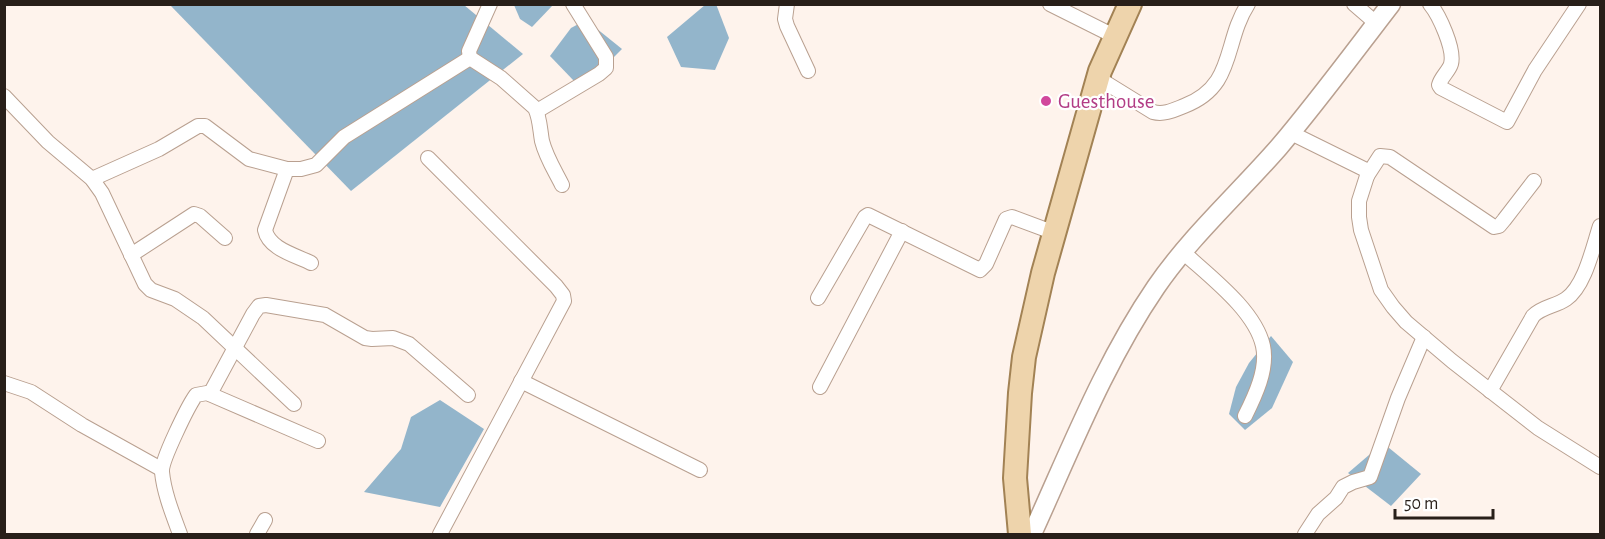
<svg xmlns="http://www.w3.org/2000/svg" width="1605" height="539" viewBox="0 0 1605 539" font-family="'Alegreya Sans',sans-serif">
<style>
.water{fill:#93b5cb}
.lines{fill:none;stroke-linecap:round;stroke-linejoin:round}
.minor-casing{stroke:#b9a090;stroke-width:16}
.tertiary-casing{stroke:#b9a090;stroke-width:21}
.primary-casing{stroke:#a28254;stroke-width:26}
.minor{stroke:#fff;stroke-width:14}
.tertiary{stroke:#fff;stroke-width:18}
.primary{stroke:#eed4ac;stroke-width:22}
.hotel-dot{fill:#d1479c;stroke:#fff;stroke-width:2}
.labels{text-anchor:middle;stroke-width:4.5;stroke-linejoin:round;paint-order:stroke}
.hotel-label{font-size:21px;fill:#b23c85;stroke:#fff;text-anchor:start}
</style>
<rect width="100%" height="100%" fill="#fef3ec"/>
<g class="water">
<polygon points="716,4 729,38 715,70 681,67 667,37 705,5"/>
<polygon points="170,5 464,5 523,54 351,191"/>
<polygon points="514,5 553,5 532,27 520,19"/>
<polygon points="586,20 622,49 601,70 575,82 550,56 571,28"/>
<polygon points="1271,336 1293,362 1272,408 1245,430 1229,414 1236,387 1249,363"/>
<polygon points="440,400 484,429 440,507 364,492 401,449 411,417"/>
<polygon points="1383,443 1421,474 1391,506 1348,473"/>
</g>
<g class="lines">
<g class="minor-casing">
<g id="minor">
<path d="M 490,4 L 469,51 L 470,58 L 501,78 L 535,108 C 540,118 540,130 542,141 C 546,157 555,171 562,185"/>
<polyline points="787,4 785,19 787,26 808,71"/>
<polyline points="1050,4 1116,37"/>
<polyline points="1354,4 1376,23"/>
<path d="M 1430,4 C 1439,15 1455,49 1451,64 C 1449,71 1441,77 1439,85 L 1441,88 L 1507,122 L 1535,70 L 1579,4"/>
<path d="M 1098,78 L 1153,112 C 1164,115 1174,110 1184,106 C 1236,86 1223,43 1248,4"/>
<polyline points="4,96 48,142 92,179 102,193 145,284 151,290 175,299 203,318 294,404"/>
<polyline points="537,111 599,74 606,68 606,57 573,4"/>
<polyline points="1291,133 1366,170 1367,176 1359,201 1359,217 1361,230 1381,290 1393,307 1406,322 1452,361 1538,428 1600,467"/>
<polyline points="428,158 556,286 563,295 564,301 440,534"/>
<path d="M 287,169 L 265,230 C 269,249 295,255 311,263"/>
<polyline points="1367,176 1380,156 1390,157 1494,227 1499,226 1504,220 1534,181"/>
<polyline points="92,179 159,149 198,126 205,126 249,159 287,169 301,169 316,165 344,137 470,58"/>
<path d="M 1183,252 C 1209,276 1255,310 1263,346 C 1268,369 1255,396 1245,416"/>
<polyline points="131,255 194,214 200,216 225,238"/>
<polyline points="818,298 865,217 868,215 980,270 986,264 1006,219 1012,217 1055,233"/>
<polyline points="521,381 700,470"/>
<polyline points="4,383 31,392 82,425 161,469"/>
<polyline points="820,387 902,231"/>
<path d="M 1490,391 L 1533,316 C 1541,307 1556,306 1566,299 C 1585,286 1593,247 1600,226"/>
<polyline points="210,394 253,314 259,306 266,305 325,315 365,338 372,339 393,338 409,344 468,395"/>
<path d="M 180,534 C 173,515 164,493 162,472 C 161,461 188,406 196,395 L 207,393 L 318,441"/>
<polyline points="257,534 265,520"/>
<polyline points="1305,534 1318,514 1336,498 1343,487 1353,482 1370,477 1398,398 1424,337"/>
</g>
</g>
<g class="tertiary-casing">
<path id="tertiary" d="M 1032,534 C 1070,451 1104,363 1156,287 C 1191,236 1238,194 1279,147 C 1318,101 1354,52 1391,4"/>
</g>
<g class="primary-casing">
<polyline id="primary" points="1020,534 1015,478 1020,393 1024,357 1043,273 1100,71 1130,4"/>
</g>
<use href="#minor" class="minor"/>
<use href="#tertiary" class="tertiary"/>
<use href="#primary" class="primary"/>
</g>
<circle class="hotel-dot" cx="1046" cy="101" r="6"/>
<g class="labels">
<g class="hotel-label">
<text x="1058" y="108">Guesthouse</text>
</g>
</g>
<rect width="1605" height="539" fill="none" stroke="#281f19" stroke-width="12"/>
<path d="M1395 509v9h98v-9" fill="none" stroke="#281f19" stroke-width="3"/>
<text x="1404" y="509" font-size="18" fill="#281f19" stroke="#ffffff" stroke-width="4.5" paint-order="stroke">50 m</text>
</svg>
